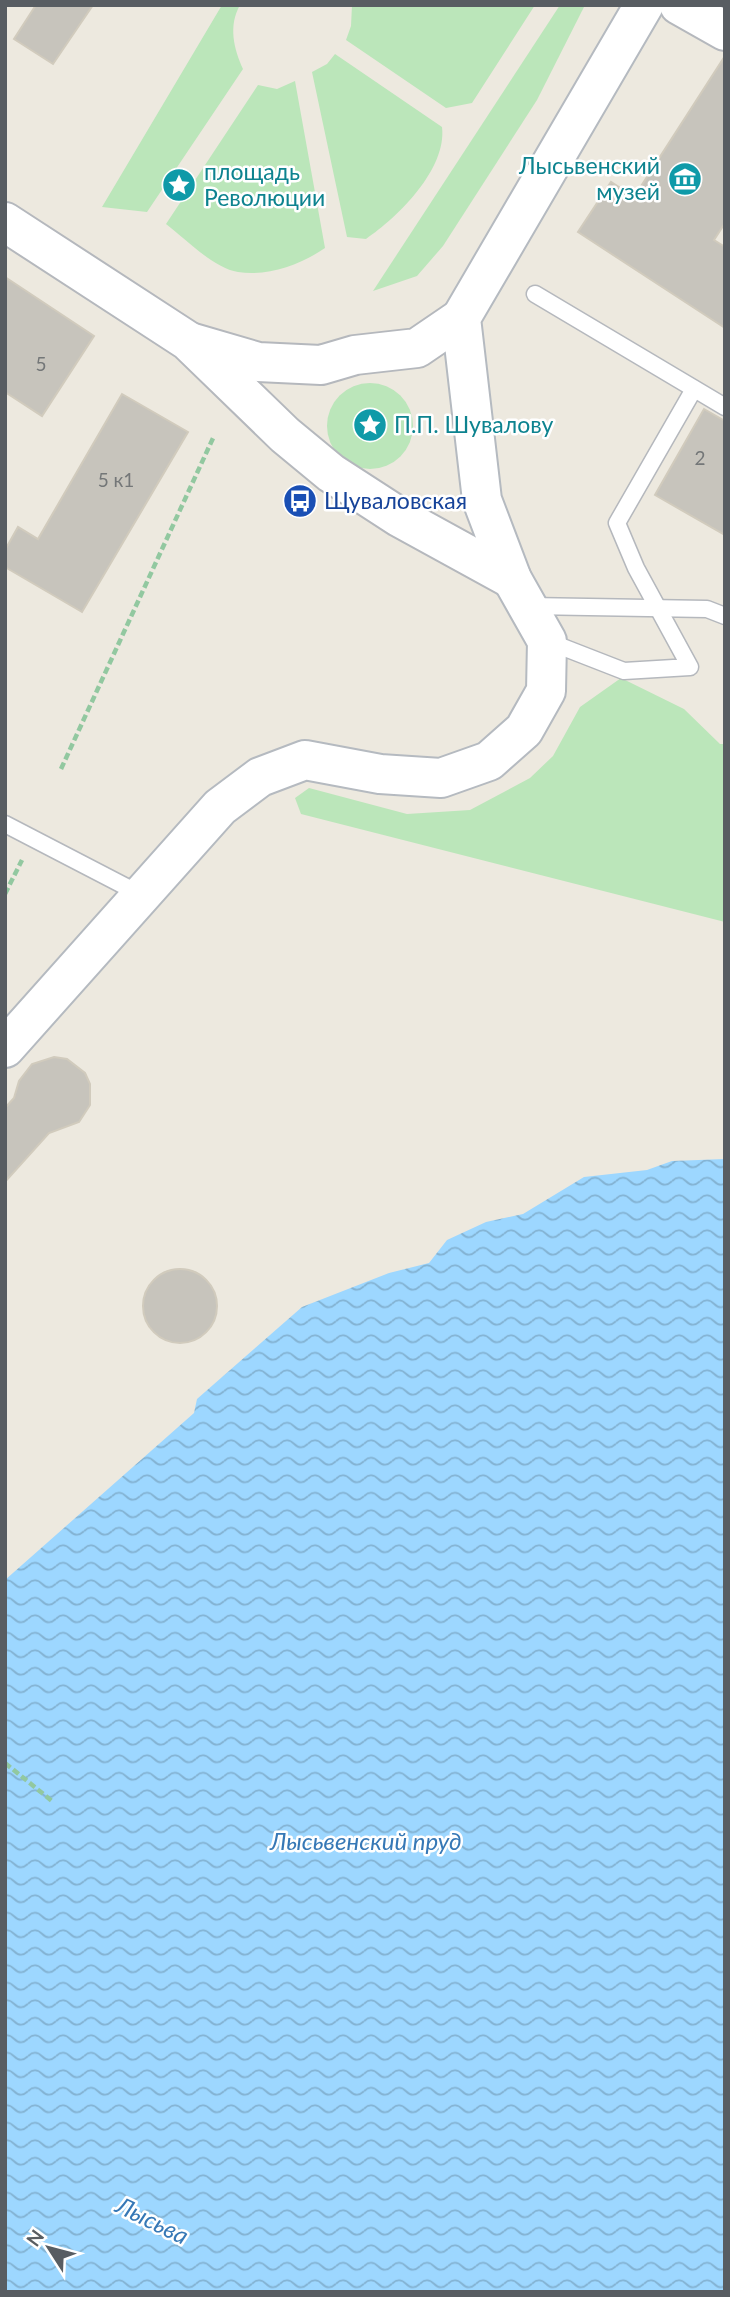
<svg xmlns="http://www.w3.org/2000/svg" width="730" height="2297" viewBox="0 0 730 2297" font-family="Lato,sans-serif">
<style>
.green{fill:#bbe6ba}
.water{fill:url(#water-waves)}
.building{fill:#c7c4bc;stroke:#d1cbbd;stroke-width:2}
.lines{fill:none;stroke-linecap:round;stroke-linejoin:round}
.service-casing{stroke:#b5b8bd;stroke-width:19}
.tertiary-casing{stroke:#b5b8bd;stroke-width:42}
.secondary-casing{stroke:#b5bac0;stroke-width:42}
.path{stroke:#92c8a0;stroke-width:4.5;stroke-dasharray:7 3.5;stroke-linecap:butt}
.service{stroke:#fff;stroke-width:16}
.tertiary{stroke:#fff;stroke-width:38}
.secondary{stroke:#fff;stroke-width:38}
.labels{text-anchor:middle;stroke-width:5;stroke-linejoin:round;paint-order:stroke}
.number-label{font-size:19px;fill:#747778}
.culture-label{font-size:23px;fill:#0d838f;stroke:#fff;text-anchor:start}
.transit-label{font-size:23px;fill:#164399;stroke:#fff;text-anchor:start}
.water-label{font-size:24px;font-style:italic;fill:#3678b6;stroke:#fff}
</style>
<defs>
<pattern id="water-waves" width="16" height="10" patternUnits="userSpaceOnUse" patternTransform="scale(1.75)"><rect width="16" height="10" fill="#9dd7ff"/><path d="M0 5q4-4 8 0t8 0" fill="none" stroke="#83b2d2"/></pattern>
</defs>
<rect width="100%" height="100%" fill="#ede9df"/>
<g class="green">
<path d="M 222,5 L 240,5 C 228,26 234,49 243,69 L 147,212 L 102,207 Z"/>
<polygon points="352,5 535,5 472,103 446,108 346,40 351,26"/>
<polygon points="560,5 585,5 537,100 443,246 417,276 373,291"/>
<path d="M 335,54 L 442,127 C 447,169 398,217 366,239 L 347,237 L 312,72 L 327,64 Z"/>
<path d="M 295,81 L 325,248 C 302,264 268,277 238,272 C 213,268 186,239 166,224 L 258,85 L 277,89 Z"/>
<circle cx="370" cy="426" r="43"/>
<polygon points="621,678 684,709 720,744 725,744 725,922 301,814 295,798 309,788 407,814 470,810 530,778 553,756 580,707"/>
</g>
<polygon class="water" points="725,1159 725,2292 5,2292 5,1580 194,1413 197,1399 302,1307 389,1273 429,1263 447,1240 486,1222 523,1214 584,1177 647,1170 672,1161"/>
<g class="building">
<polygon points="36,5 93,5 53,64 14,39"/>
<polygon points="725,56 725,223 714,240 725,247 725,328 578,232 611,182 634,197"/>
<polygon points="5,277 94,336 42,416 5,392"/>
<polygon points="122,394 188,432 82,612 5,567 5,550 18,527 38,539"/>
<polygon points="704,409 725,421 725,535 655,495"/>
<polygon points="54,1057 67,1059 85,1073 90,1084 90,1105 79,1122 49,1133 5,1182 5,1108 14,1098 19,1081 32,1064"/>
<circle cx="180" cy="1306" r="37"/>
</g>
<g class="lines">
<g class="service-casing">
<g id="service">
<polyline points="535,294 725,407"/>
<polyline points="529,606 707,609 725,616"/>
<polyline points="547,641 624,671 690,667 636,568 617,523 694,389"/>
<polyline points="5,824 140,894"/>
</g>
</g>
<g class="tertiary-casing">
<g id="tertiary">
<polyline points="679,5 725,31"/>
<polyline points="5,222 188,341 285,435 331,473 399,517 512,579"/>
<polyline points="193,343 258,362 321,365 355,355 417,348 461,318"/>
</g>
</g>
<g class="secondary-casing">
<polyline id="secondary" points="5,1048 220,807 260,777 305,760 380,774 441,778 489,761 524,730 546,691 547,641 512,579 482,500 461,318 644,5"/>
</g>
<g class="path">
<polyline points="61,769 214,436"/>
<polyline points="5,894 22,860"/>
<polyline points="5,1763 52,1801"/>
</g>
<use href="#service" class="service"/>
<use href="#tertiary" class="tertiary"/>
<use href="#secondary" class="secondary"/>
</g>
<defs>
<g id="museum-disc" transform="scale(1.75)"><circle r="9.5" fill="#0f9aa8" stroke="#fff"/><path d="M0-6L6-3V-2H-6V-3ZM-5-1h2V3h-2ZM-1-1h2V3h-2ZM3-1h2V3H3ZM-6 4H6V6H-6Z" fill="#fff"/></g>
<g id="sight-disc" transform="scale(1.75)"><circle r="9.5" fill="#0f9aa8" stroke="#fff"/><path d="M0-6L1.8-2.2L6-1.7L2.9 1.2L3.7 5.4L0 3.3L-3.7 5.4L-2.9 1.2L-6-1.7L-1.8-2.2Z" fill="#fff"/></g>
<g id="bus-disc" transform="scale(1.75)"><circle r="9.5" fill="#1a4fb4" stroke="#fff"/><path d="M-5-6H5V4H4V6H2V4H-2V6H-4V4H-5ZM-3.5-4V0h7V-4ZM-3.5 1.2v1.5H-2V1.2ZM2 1.2v1.5H3.5V1.2Z" fill="#fff"/></g>
</defs>
<g fill-rule="evenodd">
<use href="#museum-disc" x="685" y="179"/>
<use href="#sight-disc" x="179" y="185"/>
<use href="#sight-disc" x="370" y="425"/>
<use href="#bus-disc" x="300" y="501"/>
</g>
<g class="labels">
<g class="number-label">
<text x="41" y="371">5</text>
<text x="700" y="465">2</text>
<text x="116" y="487">5 к1</text>
</g>
<g class="culture-label">
<text x="660" y="174" text-anchor="end">Лысьвенский<tspan x="660" dy="26">музей</tspan></text>
<text x="204" y="180">площадь<tspan x="204" dy="26">Революции</tspan></text>
<text x="394" y="433">П.П. Шувалову</text>
</g>
<g class="transit-label">
<text x="324" y="509">Щуваловская</text>
</g>
<g class="water-label">
<text x="366" y="1850">Лысьвенский пруд</text>
<text transform="translate(152 2221) rotate(26)" y="8">Лысьва</text>
</g>
</g>
<rect width="730" height="2297" fill="none" stroke="#585d62" stroke-width="14"/>
<g transform="translate(49 2248) rotate(306)" stroke="#ffffff" stroke-width="5" paint-order="stroke">
<path d="M0-5L12 26L0 18L-12 26Z" fill="#585d62"/>
<text y="-10" font-size="19" font-weight="bold" text-anchor="middle" fill="#585d62">N</text>
</g>
</svg>
